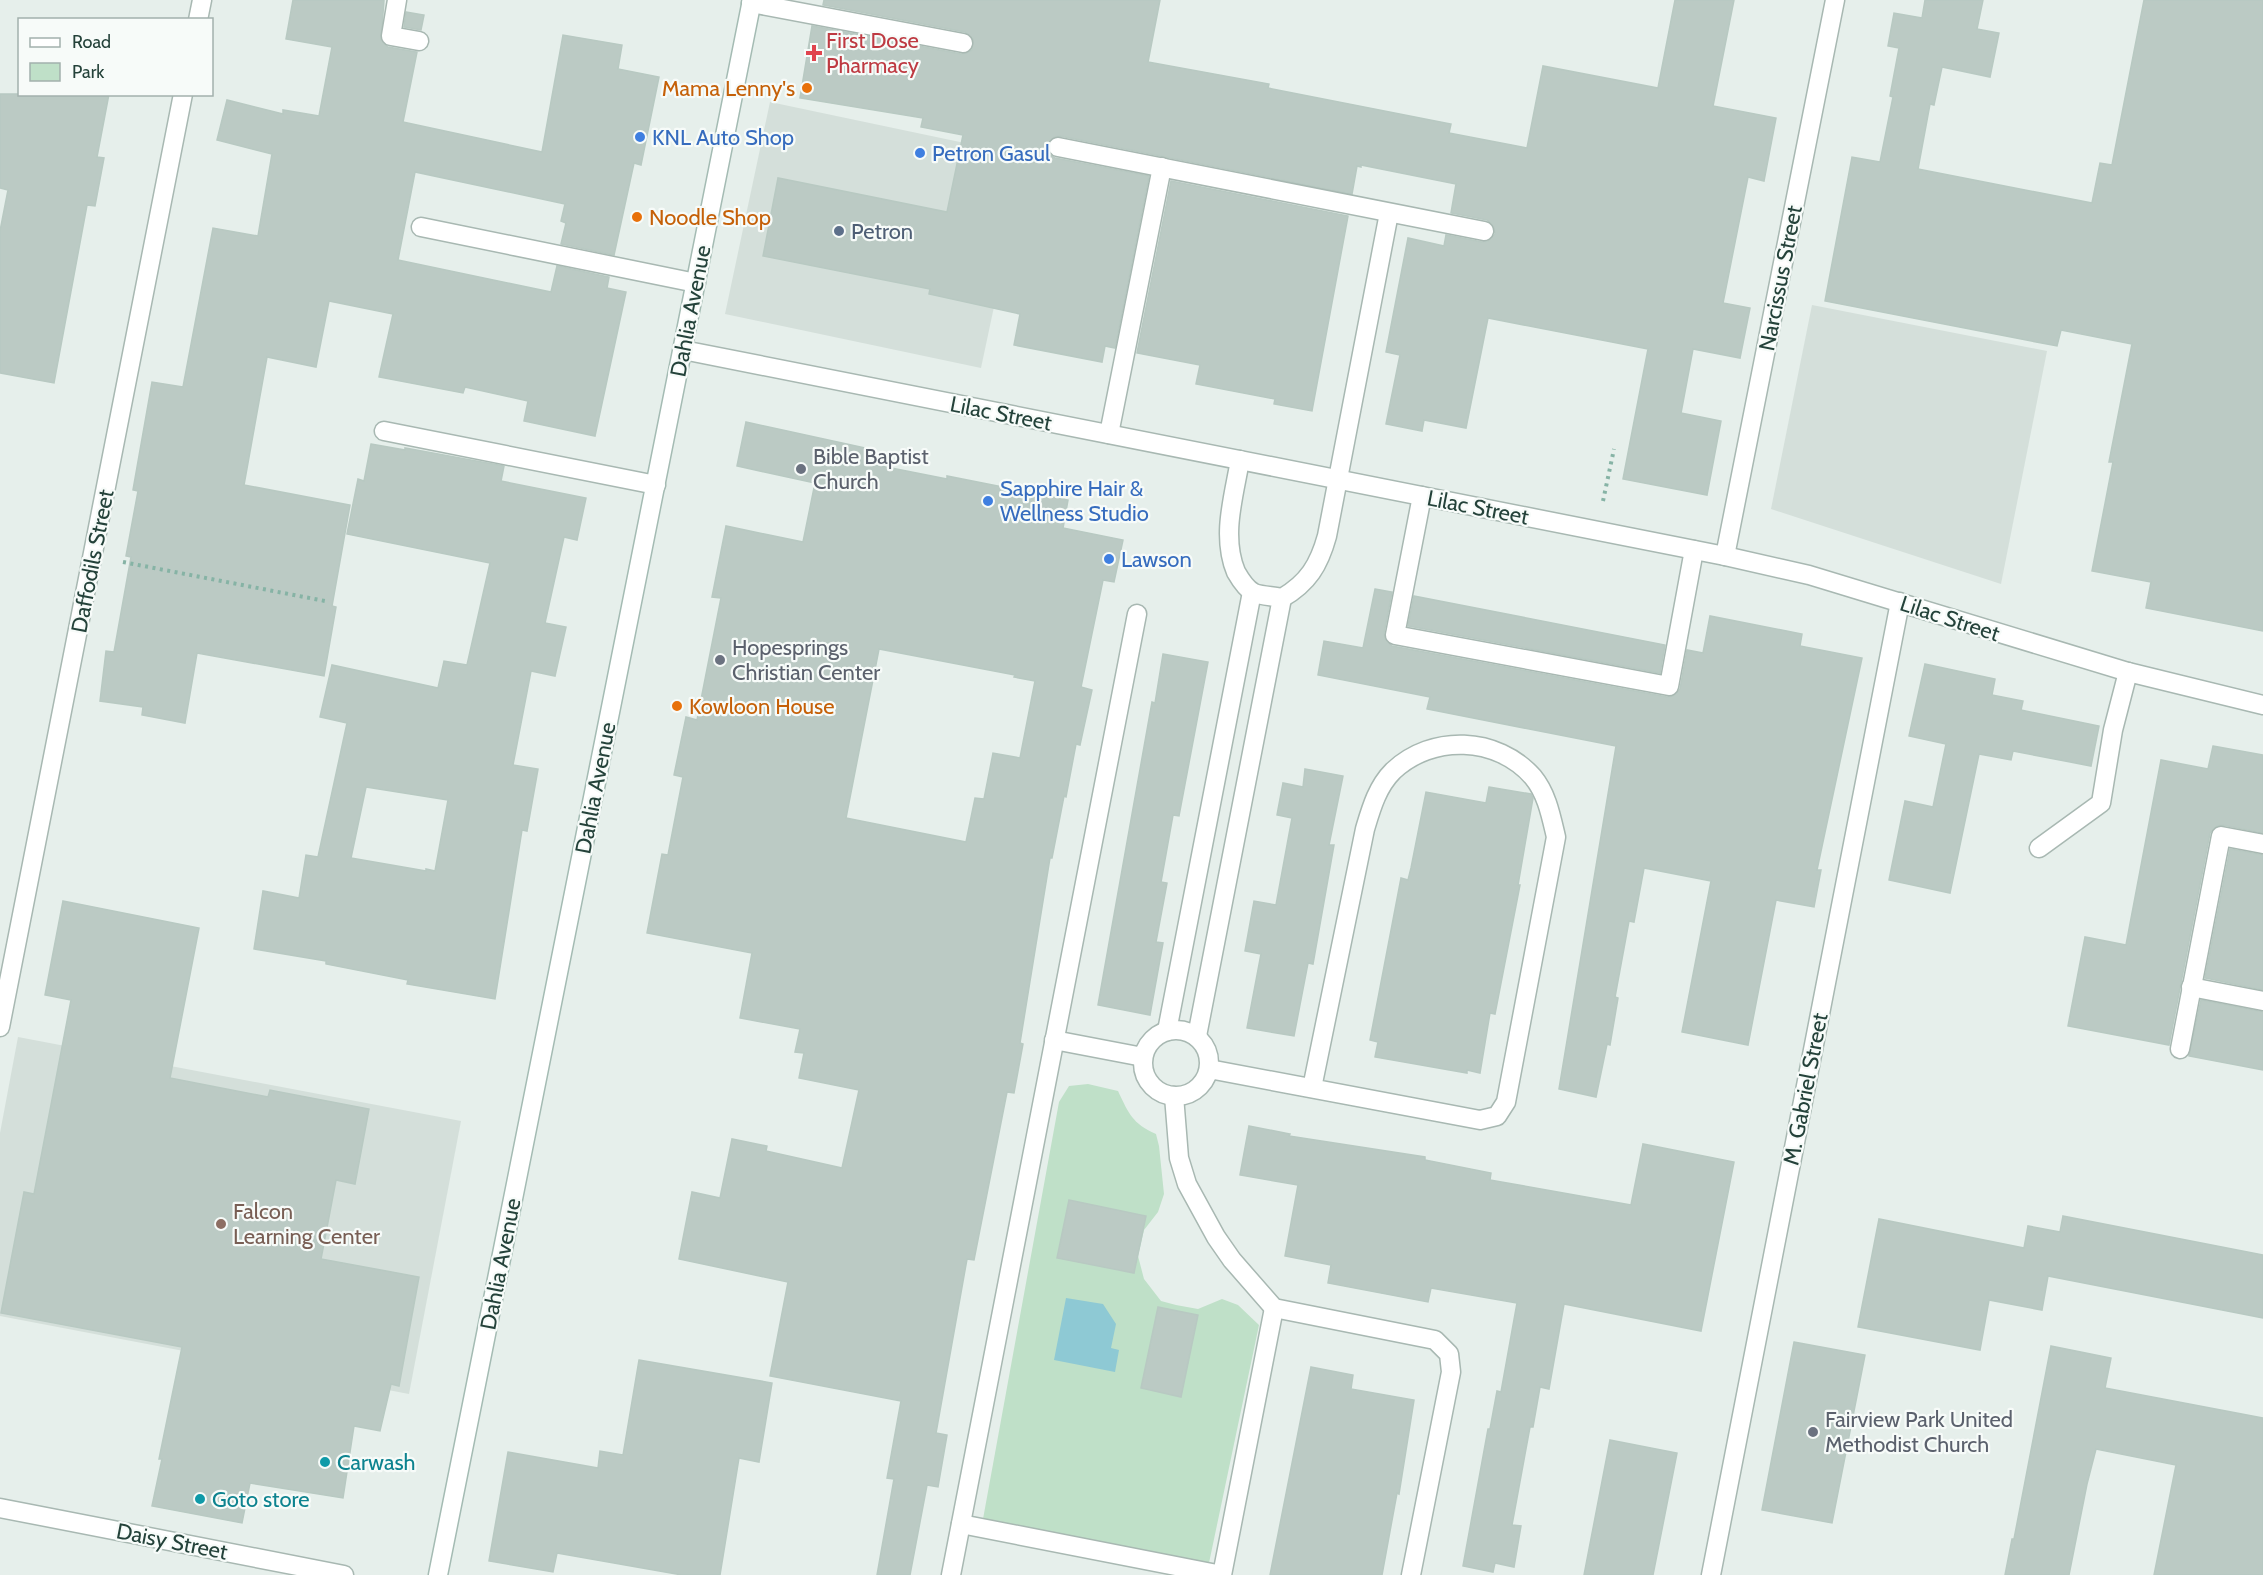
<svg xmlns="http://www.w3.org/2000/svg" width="2263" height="1575" viewBox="0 0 2263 1575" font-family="Cabin,sans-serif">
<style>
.built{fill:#d4dfda}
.green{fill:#bfe0c8}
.water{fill:#8ec9d4}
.building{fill:#bbcac4;stroke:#b8c9c2;stroke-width:1.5;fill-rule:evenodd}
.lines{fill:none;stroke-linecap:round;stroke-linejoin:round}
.lane-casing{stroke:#a8b8b2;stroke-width:21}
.street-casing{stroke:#a8b8b2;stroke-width:21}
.secondary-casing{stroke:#a4bbb3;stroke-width:21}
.path{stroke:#86b3a5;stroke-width:4;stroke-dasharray:3 4.5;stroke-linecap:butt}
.lane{stroke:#fff;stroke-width:18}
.street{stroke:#fff;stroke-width:18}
.secondary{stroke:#fff;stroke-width:18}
.health-dot{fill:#e0444e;stroke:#f7fbf9;stroke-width:2}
.food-dot{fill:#e8710a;stroke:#f7fbf9;stroke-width:2}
.shop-dot{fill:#3f7fe0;stroke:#f7fbf9;stroke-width:2}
.service-dot{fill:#5c6f8a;stroke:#f7fbf9;stroke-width:2}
.worship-dot{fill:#6b7280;stroke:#f7fbf9;stroke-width:2}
.education-dot{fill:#8d6e63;stroke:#f7fbf9;stroke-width:2}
.culture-dot{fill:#0f9aa8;stroke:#f7fbf9;stroke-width:2}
.labels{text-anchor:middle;stroke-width:4.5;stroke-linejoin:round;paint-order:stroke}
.health-label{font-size:22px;fill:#be3a42;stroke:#f7fbf9;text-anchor:start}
.food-label{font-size:22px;fill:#c56008;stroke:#f7fbf9;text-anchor:start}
.shop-label{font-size:22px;fill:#366cbe;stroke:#f7fbf9;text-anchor:start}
.service-label{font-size:22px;fill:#4e5e75;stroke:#f7fbf9;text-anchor:start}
.street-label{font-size:22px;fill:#24423a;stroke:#f7fbf9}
.worship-label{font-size:22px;fill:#5b616d;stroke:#f7fbf9;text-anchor:start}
.education-label{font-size:22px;fill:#785e54;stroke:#f7fbf9;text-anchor:start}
.culture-label{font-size:22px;fill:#0d838f;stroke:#f7fbf9;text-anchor:start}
</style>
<rect width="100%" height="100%" fill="#e6efeb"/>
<g class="built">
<polygon points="770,102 1026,156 981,368 725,314"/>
<polygon points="1812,305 2047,351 2001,584 1771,509"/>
<polygon points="18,1037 461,1121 409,1394 0,1316 0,1133"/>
</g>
<path class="green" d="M 1088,1084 L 1118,1091 C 1129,1114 1132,1123 1156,1134 L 1159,1146 L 1164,1194 L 1158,1212 L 1144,1230 L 1138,1256 L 1144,1279 L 1161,1301 L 1176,1305 L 1198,1309 L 1222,1299 L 1238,1305 L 1259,1325 L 1209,1563 L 983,1519 L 1059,1102 L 1069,1086 Z"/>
<polygon class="water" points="1066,1298 1103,1304 1116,1324 1111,1348 1119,1350 1115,1372 1054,1360"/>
<g class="building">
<polygon points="293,0 384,0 381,40 388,47 417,52 403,122 542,152 563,35 622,45 618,69 659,77 641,165 634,163 614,255 561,244 566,223 561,221 565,204 415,172 398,260 551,292 557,266 609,277 607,288 626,292 595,436 524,421 528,401 465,387 463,393 379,377 393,314 329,301 316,367 267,357 244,485 350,505 332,606 336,607 324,676 197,653 185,723 142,715 143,707 100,701 106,651 114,652 131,557 126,556 138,491 133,490 152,382 183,387 213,228 258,236 272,154 217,140 227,100 283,114 283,110 319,116 332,47 286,39"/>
<polygon points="824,0 1160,0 1148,62 1269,84 1268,88 1451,124 1449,133 1527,148 1543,66 1658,88 1675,0 1734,0 1713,106 1776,118 1764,181 1748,177 1723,303 1750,308 1740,358 1693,349 1681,413 1721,421 1707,495 1623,479 1648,349 1488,318 1466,428 1424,420 1422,431 1386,424 1400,355 1386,352 1408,238 1444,246 1446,235 1482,242 1488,241 1495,234 1494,227 1487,220 1451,213 1456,184 1361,165 1361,167 1357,166 1352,194 1060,136 1054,137 1047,145 1050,155 1055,158 1149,176 1115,348 1105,346 1102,362 1014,345 1020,314 929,294 930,289 763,256 778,178 947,212 963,135 921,127 923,118 800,98 812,26 961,54 967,53 972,50 973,39 965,32 823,5"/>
<polygon points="1925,0 1983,0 1977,29 1999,33 1990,77 1942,67 1934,105 1930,104 1918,169 2092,203 2100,163 2112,165 2144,0 2263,0 2263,631 2146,608 2151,582 2092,571 2113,462 2109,462 2132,344 2061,330 2057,346 1825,301 1852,157 1880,162 1893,97 1890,96 1899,48 1888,46 1894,13 1922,18"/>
<polygon points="406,12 424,15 421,30 404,27"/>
<polygon points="0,94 109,94 97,157 104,158 95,206 87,205 54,383 0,373 0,231 8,190 0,188"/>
<polygon points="1171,181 1348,216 1312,411 1274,404 1275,399 1196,384 1200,365 1137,353"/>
<path d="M 746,422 L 870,449 L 866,463 L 947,479 L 947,476 L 1068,500 L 1063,528 L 1123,540 L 1114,582 L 1103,580 L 1081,687 L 1092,690 L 1080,745 L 1076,744 L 1066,797 L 1064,796 L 1052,858 L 1050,858 L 1020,1043 L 1023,1044 L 1014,1093 L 1007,1092 L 974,1260 L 967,1259 L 936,1433 L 947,1435 L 938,1487 L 927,1485 L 910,1575 L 877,1575 L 894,1479 L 887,1478 L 901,1401 L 770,1376 L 788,1282 L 679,1259 L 692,1192 L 720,1198 L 732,1139 L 767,1146 L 766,1151 L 842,1168 L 859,1090 L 799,1078 L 804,1053 L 795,1052 L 800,1029 L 740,1018 L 752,953 L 647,933 L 662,854 L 668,855 L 683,777 L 674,775 L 686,717 L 697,720 L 721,598 L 712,597 L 726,526 L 803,542 L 815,483 L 737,466 ZM 879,649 L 1015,675 L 1014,677 L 1035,681 L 1020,758 L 993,753 L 984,799 L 975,798 L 966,842 L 846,818 Z"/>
<path d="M 371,444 L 405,450 L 405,448 L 504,466 L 501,481 L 586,498 L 577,540 L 564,537 L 545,623 L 566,627 L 555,676 L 531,671 L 513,765 L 538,769 L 527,831 L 522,830 L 495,999 L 407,984 L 408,980 L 326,964 L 326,961 L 254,949 L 263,891 L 299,898 L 306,855 L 318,857 L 347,723 L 320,717 L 332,665 L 438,688 L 444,661 L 467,665 L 490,563 L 347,534 L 358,479 L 364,481 ZM 366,787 L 448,800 L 435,871 L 426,869 L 426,871 L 351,858 Z"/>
<polygon points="1375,589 1392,592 1384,633 1385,639 1392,646 1667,697 1673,696 1680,689 1687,650 1703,653 1710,616 1802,634 1800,646 1862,658 1817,870 1821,870 1814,907 1776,900 1748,1045 1682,1032 1711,881 1644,868 1634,922 1629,921 1615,997 1618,998 1610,1045 1607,1044 1596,1097 1559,1089 1616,746 1427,709 1430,697 1318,675 1324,641 1363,648"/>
<polygon points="1414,596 1665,645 1660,673 1408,626"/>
<polygon points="1163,654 1208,662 1179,816 1173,815 1161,882 1167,883 1156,942 1163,943 1150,1015 1098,1005 1152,702 1155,703"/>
<polygon points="1925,664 1995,679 1992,695 2023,701 2021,710 2099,726 2091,766 2013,751 2011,760 1979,754 1950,893 1889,880 1905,801 1933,807 1946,744 1909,736"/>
<polygon points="2213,746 2263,755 2263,833 2223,825 2217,826 2210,833 2169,1045 2068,1026 2085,937 2126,945 2161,760 2208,769"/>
<polygon points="1305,769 1343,776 1329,845 1334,845 1313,964 1308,963 1294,1036 1247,1028 1261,954 1245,951 1254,901 1276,905 1292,818 1277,815 1283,783 1303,787"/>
<polygon points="1489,787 1531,794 1533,798 1518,885 1520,885 1495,1014 1490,1013 1480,1073 1467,1070 1467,1073 1375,1057 1378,1042 1370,1040 1401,878 1408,880 1411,868 1426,792 1486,803"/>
<polygon points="2230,849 2263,855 2263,990 2205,978"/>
<polygon points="63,901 199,928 170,1078 268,1097 270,1090 369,1109 355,1184 336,1180 321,1259 419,1277 399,1386 391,1384 380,1431 354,1426 343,1498 250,1483 242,1523 152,1506 162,1459 159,1459 182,1347 1,1313 24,1192 34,1194 71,1000 45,995"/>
<polygon points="2201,1000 2263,1012 2263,1070 2189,1056"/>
<polygon points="1249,1126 1290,1134 1289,1136 1425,1157 1425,1160 1491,1173 1490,1180 1631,1205 1643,1144 1734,1162 1701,1331 1564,1304 1549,1389 1540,1387 1533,1427 1530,1427 1512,1525 1521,1526 1514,1567 1495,1563 1493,1572 1463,1566 1488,1429 1490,1429 1497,1391 1501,1392 1517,1303 1431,1288 1428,1302 1328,1283 1331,1265 1285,1256 1298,1185 1240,1175"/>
<polygon points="1069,1200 1146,1216 1134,1273 1057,1258"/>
<polygon points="2063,1216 2263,1255 2263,1318 2048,1276 2042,1310 1989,1300 1980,1350 1858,1327 1879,1219 2024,1248 2028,1226 2060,1232"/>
<polygon points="1158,1307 1198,1315 1181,1397 1141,1388"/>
<polygon points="1794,1342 1865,1355 1832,1523 1762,1510"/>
<polygon points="2051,1346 2111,1358 2105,1388 2263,1418 2263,1575 2154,1575 2176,1465 2096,1449 2087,1484 2069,1575 2005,1575 2012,1539 2014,1539"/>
<polygon points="639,1360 772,1383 759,1462 739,1458 720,1575 682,1575 557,1553 553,1572 489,1561 508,1452 598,1468 600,1451 623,1455"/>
<polygon points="1311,1367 1353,1375 1351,1389 1414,1400 1399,1494 1397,1493 1382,1575 1270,1575"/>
<polygon points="1610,1440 1677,1453 1653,1575 1584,1575"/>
</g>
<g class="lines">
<g class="lane-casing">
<g id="lane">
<polyline points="397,0 391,36 419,41"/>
<polyline points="751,3 963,43"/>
<polyline points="421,227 696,283"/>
<polyline points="384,431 656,485"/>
<polyline points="1422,496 1395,635 1669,686 1694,550"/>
<polyline points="2039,848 2101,803 2113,730 2128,672"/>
<polyline points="2191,987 2263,1001"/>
<polyline points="2180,1049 2221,836 2263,844"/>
</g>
</g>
<g class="street-casing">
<g id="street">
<polyline points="198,20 202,0"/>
<polyline points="1058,147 1484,231"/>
<polyline points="683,350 1725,556 1809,575 2128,672 2263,705"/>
<polyline points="1109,434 1162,167"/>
<path d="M 1240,460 C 1234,496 1221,536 1236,572 C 1240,579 1246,589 1254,593 C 1262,596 1273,596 1282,598 C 1308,583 1319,565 1327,536 L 1389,213"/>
<polyline points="1725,556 1835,0"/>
<polyline points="0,1027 183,94"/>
<circle cx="1176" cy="1063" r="33"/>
<polyline points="1167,1031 1252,592"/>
<polyline points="1197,1036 1282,598"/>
<polyline points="1054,1040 1143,1057"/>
<path d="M 1209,1069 L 1480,1120 L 1497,1116 L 1506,1102 L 1556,837 C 1551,816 1547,794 1533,777 C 1497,736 1432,734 1393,771 C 1377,787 1371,809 1365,829 L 1312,1088"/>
<polyline points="1174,1096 1179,1158 1187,1184 1216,1237 1232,1260 1274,1308 1435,1340 1449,1354 1451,1372 1411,1575"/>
<polyline points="0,1508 344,1575"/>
<polyline points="961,1524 1222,1575 1274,1308"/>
<polyline points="951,1575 1137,614"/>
<polyline points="1711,1575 1900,602"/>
</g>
</g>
<g class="secondary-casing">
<polyline id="secondary" points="438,1575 752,0"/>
</g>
<g class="path">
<polyline points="1603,501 1614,449"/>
<polyline points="123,562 325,601"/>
</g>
<use href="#lane" class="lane"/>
<use href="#street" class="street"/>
<use href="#secondary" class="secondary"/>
</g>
<path class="health-dot" d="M811 44h6v6h6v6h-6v6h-6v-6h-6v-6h6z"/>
<g class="food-dot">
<circle cx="807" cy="88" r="6"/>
<circle cx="637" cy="217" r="6"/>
<circle cx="677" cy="706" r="6"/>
</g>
<g class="shop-dot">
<circle cx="640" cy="137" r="6"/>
<circle cx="920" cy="153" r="6"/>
<circle cx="988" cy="501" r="6"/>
<circle cx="1109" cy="559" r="6"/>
</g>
<circle class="service-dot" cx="839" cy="231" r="6"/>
<g class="worship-dot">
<circle cx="801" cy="469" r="6"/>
<circle cx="720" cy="660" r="6"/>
<circle cx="1813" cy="1432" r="6"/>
</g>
<circle class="education-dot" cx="221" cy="1224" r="6"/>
<g class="culture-dot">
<circle cx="325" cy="1462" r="6"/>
<circle cx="200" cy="1499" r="6"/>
</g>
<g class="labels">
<g class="health-label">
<text x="826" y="48">First Dose<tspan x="826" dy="25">Pharmacy</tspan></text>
</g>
<g class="food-label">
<text x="795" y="96" text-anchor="end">Mama Lenny's</text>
<text x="649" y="225">Noodle Shop</text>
<text x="689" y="714">Kowloon House</text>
</g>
<g class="shop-label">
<text x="652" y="145">KNL Auto Shop</text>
<text x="932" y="161">Petron Gasul</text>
<text x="1000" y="496">Sapphire Hair &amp;<tspan x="1000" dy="25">Wellness Studio</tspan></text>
<text x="1121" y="567">Lawson</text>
</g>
<g class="service-label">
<text x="851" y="239">Petron</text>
</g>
<g class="street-label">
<text transform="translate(1780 278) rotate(-79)" y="8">Narcissus Street</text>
<text transform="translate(690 311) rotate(-79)" y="8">Dahlia Avenue</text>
<text transform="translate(1001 413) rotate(11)" y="8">Lilac Street</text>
<text transform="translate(1478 507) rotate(11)" y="8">Lilac Street</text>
<text transform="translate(92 561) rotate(-79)" y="8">Daffodils Street</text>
<text transform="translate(1950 618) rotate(18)" y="8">Lilac Street</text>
<text transform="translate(595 788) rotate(-79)" y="8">Dahlia Avenue</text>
<text transform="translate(1805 1089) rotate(-79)" y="8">M. Gabriel Street</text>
<text transform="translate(500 1264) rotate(-79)" y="8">Dahlia Avenue</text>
<text transform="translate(172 1541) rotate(11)" y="8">Daisy Street</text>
</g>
<g class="worship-label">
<text x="813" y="464">Bible Baptist<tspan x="813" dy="25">Church</tspan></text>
<text x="732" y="655">Hopesprings<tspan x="732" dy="25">Christian Center</tspan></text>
<text x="1825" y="1427">Fairview Park United<tspan x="1825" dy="25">Methodist Church</tspan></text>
</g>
<g class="education-label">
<text x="233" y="1219">Falcon<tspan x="233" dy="25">Learning Center</tspan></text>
</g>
<g class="culture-label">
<text x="337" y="1470">Carwash</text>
<text x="212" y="1507">Goto store</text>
</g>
</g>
<rect x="18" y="18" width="195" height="78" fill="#f7fbf9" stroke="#a3b1ad" stroke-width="1.5"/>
<rect x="30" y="38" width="30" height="9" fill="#ffffff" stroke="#a3b1ad" stroke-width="1.5"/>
<text x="72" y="48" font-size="18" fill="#24423a">Road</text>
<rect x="30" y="63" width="30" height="18" fill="#bfe0c8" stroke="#a3b1ad" stroke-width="1.5"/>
<text x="72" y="78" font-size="18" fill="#24423a">Park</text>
</svg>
